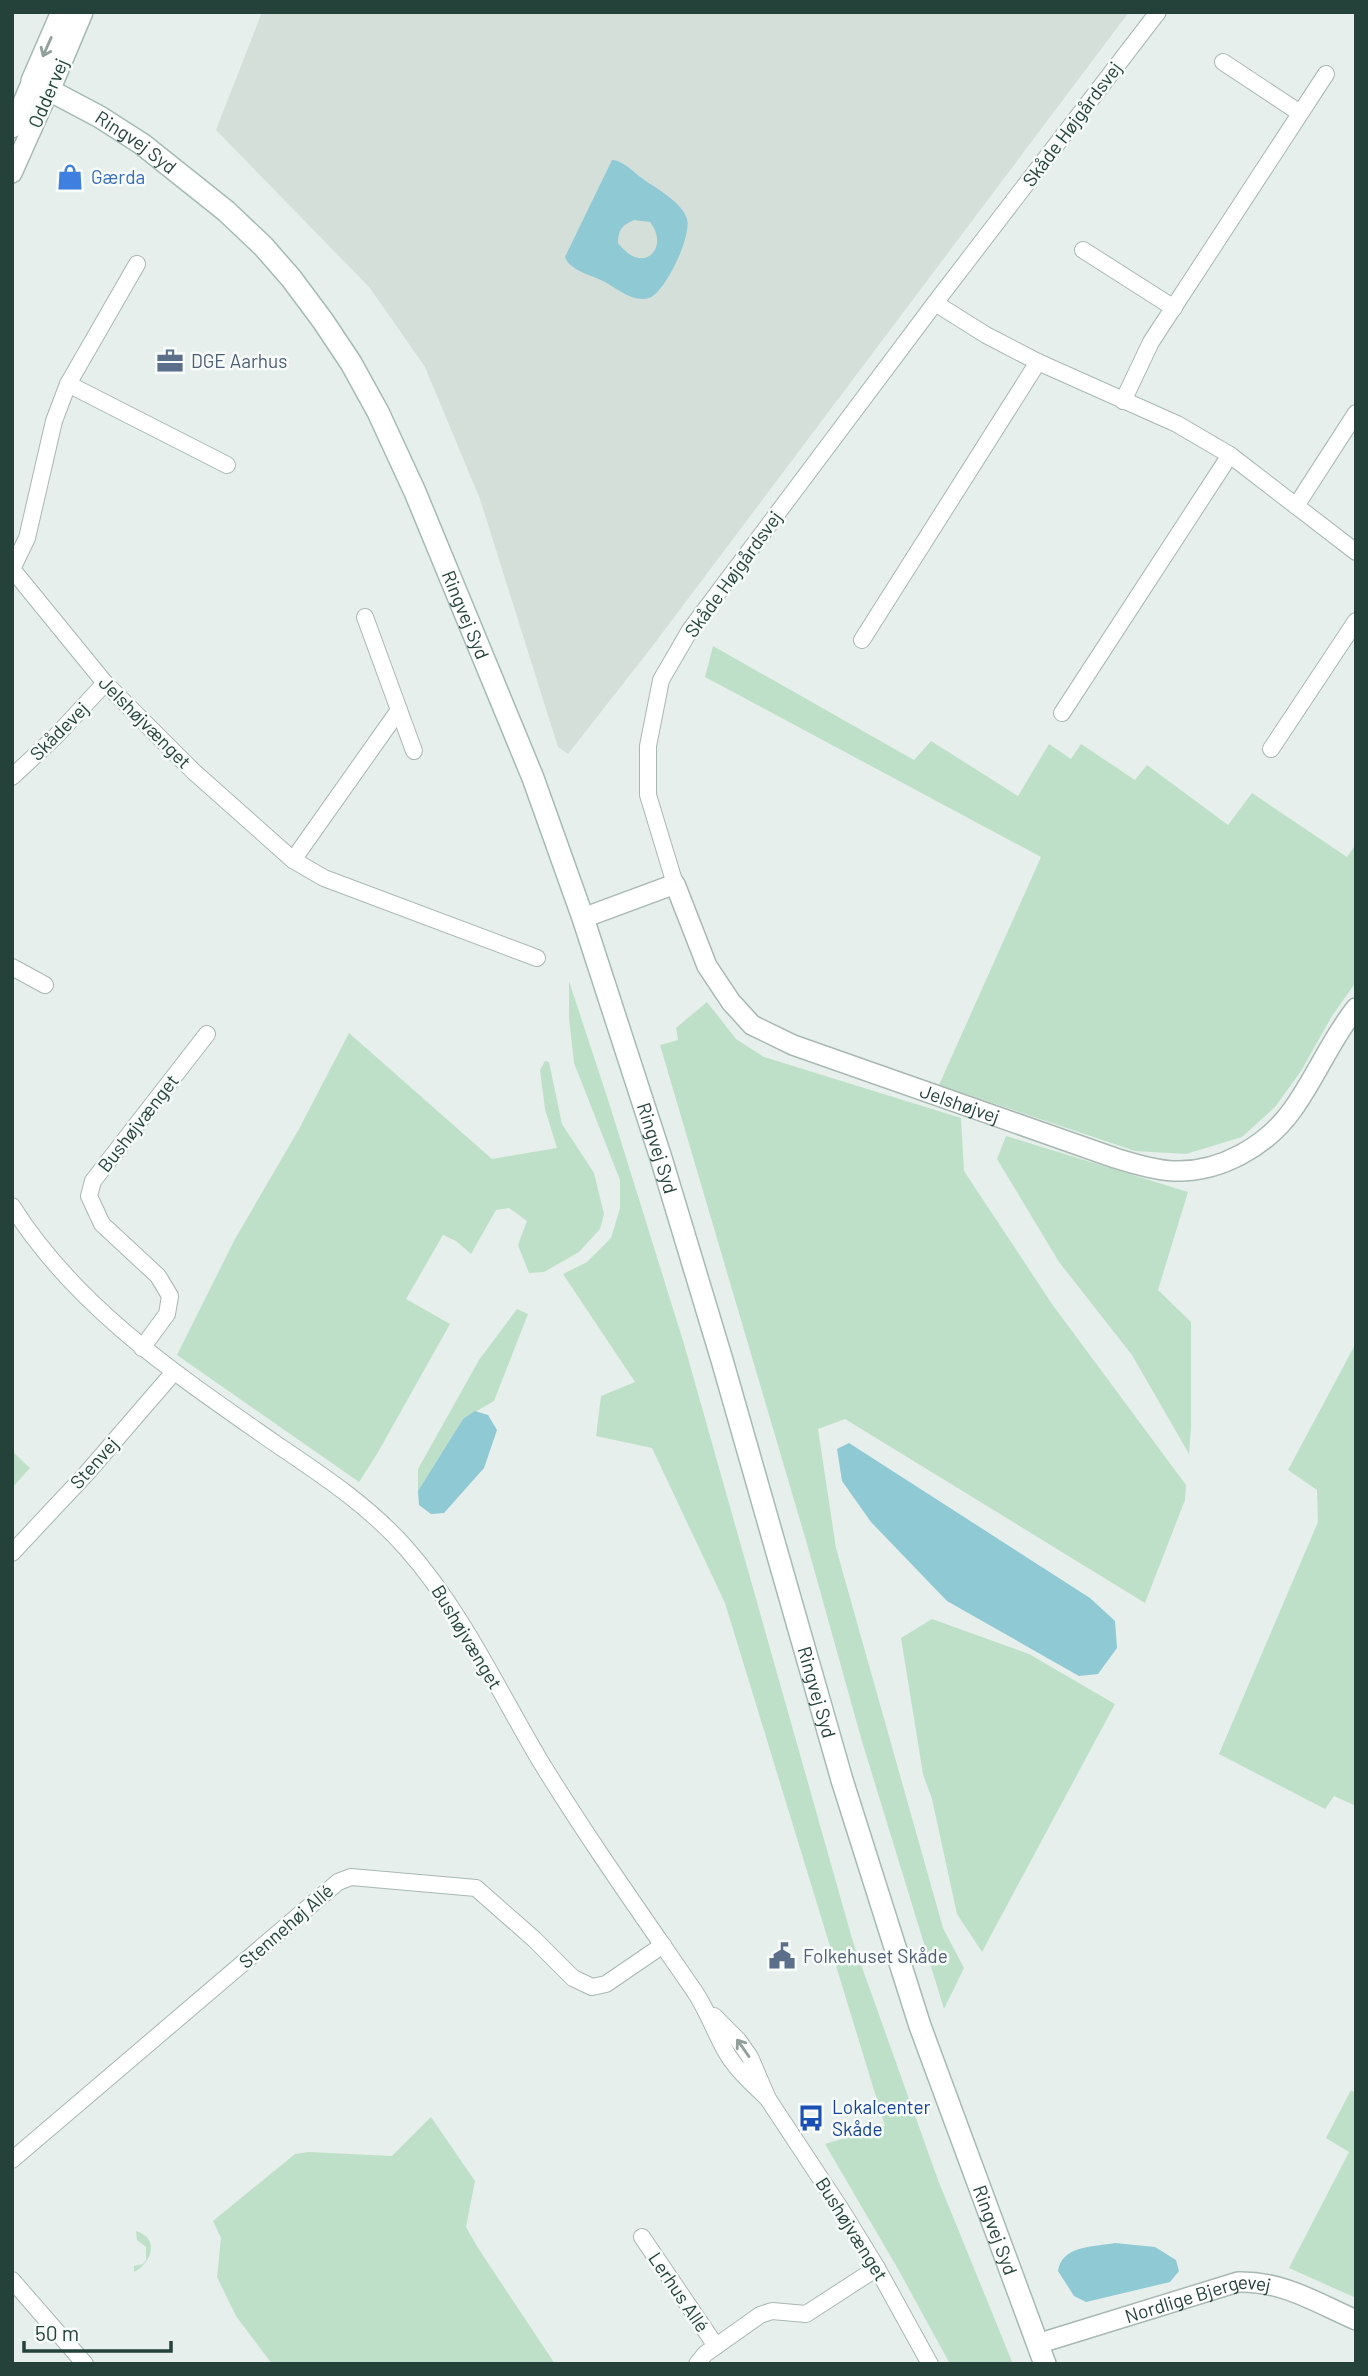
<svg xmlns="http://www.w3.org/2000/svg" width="1368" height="2376" viewBox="0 0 1368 2376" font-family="Barlow,sans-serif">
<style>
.built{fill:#d4dfda}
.green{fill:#bfe0c8}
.water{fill:#8ec9d4;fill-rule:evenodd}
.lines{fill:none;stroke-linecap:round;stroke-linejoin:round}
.minor-casing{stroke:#a8b8b2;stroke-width:18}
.tertiary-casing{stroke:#a8b8b2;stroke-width:22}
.secondary-casing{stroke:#a4bbb3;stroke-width:24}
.minor{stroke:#fff;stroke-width:16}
.tertiary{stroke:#fff;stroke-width:19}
.secondary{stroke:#fff;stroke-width:21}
.oneway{stroke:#92a09c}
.labels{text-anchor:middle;stroke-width:5;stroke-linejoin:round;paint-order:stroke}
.street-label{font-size:19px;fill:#24423a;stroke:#f7fbf9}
.shop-label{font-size:19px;fill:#366cbe;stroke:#f7fbf9;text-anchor:start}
.service-label{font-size:19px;fill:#4e5e75;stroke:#f7fbf9;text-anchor:start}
.transit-label{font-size:19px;fill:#164399;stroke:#f7fbf9;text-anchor:start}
</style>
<rect width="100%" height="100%" fill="#e6efeb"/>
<polygon class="built" points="262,12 1129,12 651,648 568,754 558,747 480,499 425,367 370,288 216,130"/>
<g class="green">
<polygon points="713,646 914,760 931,741 1018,796 1049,744 1071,759 1081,744 1135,780 1147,765 1228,825 1252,793 1347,857 1356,844 1356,982 1332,1016 1301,1071 1275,1107 1242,1137 1186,1154 1135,1151 939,1085 1041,857 705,677"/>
<polygon points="569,981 610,1106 684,1344 853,1942 938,2180 1013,2364 950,2364 898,2269 825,2144 885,2126 725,1603 652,1448 596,1436 601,1396 635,1382 563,1274 587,1262 611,1238 620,1208 620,1180 574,1063 569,1018"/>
<polygon points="707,1002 736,1039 764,1057 961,1118 964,1171 1052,1304 1186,1485 1185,1500 1145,1603 845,1419 818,1429 836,1548 943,1928 964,1968 944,2009 861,1738 807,1544 660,1045 678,1040 676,1028"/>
<polygon points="349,1033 492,1159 557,1148 545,1109 540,1070 545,1061 549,1062 562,1124 594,1173 604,1214 600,1229 579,1252 544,1272 529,1273 518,1245 527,1221 509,1208 496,1210 471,1254 456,1241 443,1235 406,1299 450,1324 377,1454 359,1482 177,1355 235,1239 299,1129"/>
<polygon points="1006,1136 1188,1192 1158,1290 1191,1322 1191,1428 1189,1454 1132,1355 1059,1262 997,1159"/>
<polygon points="517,1309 528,1314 494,1401 463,1419 418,1491 418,1469 479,1360"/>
<polygon points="1356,1343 1356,1806 1334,1796 1325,1809 1219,1754 1318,1522 1317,1490 1288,1470"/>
<polygon points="12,1451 30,1468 12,1488"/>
<polygon points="932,1619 1029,1654 1115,1704 982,1952 957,1914 932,1799 923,1774 901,1638"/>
<polygon points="1351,2090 1356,2094 1356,2298 1289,2268 1349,2152 1326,2138"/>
<polygon points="431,2117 475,2181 466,2227 478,2248 555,2364 272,2364 236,2316 217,2277 221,2238 213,2221 295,2154 309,2152 392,2156"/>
<path d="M 136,2231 C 160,2238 152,2263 134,2272 L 134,2266 L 143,2264 L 146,2260 L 146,2247 L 137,2240 Z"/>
</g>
<g class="water">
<path d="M 612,160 C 623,160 634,173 643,179 C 657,189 682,202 687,219 C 692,236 665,293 649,298 C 633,303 618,289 605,282 C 592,275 570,271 565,257 ZM 634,220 L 650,222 C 670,247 644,277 618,243 C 618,230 622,225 634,220 Z"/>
<polygon points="475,1411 488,1415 497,1430 484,1468 444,1513 431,1514 419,1505 418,1491 463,1419"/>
<polygon points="849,1443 1090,1598 1115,1621 1117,1648 1098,1674 1079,1676 947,1601 871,1522 842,1481 837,1449"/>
<path d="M 1115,2243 L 1155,2247 L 1176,2260 L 1179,2271 L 1170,2282 L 1086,2302 L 1074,2296 L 1058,2271 C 1062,2245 1094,2247 1115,2243 Z"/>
</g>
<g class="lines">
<g class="minor-casing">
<g id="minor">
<polyline points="1223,62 1300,113"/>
<polyline points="1083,250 1174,308"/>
<polyline points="935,303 986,335 1038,362 1177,424 1230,455 1356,552"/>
<polyline points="68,384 227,465"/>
<polyline points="1123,401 1151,342 1326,74"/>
<polyline points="1296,506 1356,413"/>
<polyline points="12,569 105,683 193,771 293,860 324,878 537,958"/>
<polyline points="12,569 27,538 54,421 68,384 137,264"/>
<polyline points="365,617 414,751"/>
<polyline points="862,640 1038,362"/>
<polyline points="1062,713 1230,455"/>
<polyline points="1271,749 1356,621"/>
<polyline points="12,777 57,735 105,683"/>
<polyline points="293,860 399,710"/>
<polyline points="675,884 648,795 648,746 661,680 690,630 935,303 1158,12"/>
<polyline points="12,967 45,985"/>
<path d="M 12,1206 C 77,1309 179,1376 276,1444 C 322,1475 369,1506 406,1548 C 461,1610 497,1688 539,1759 C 588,1839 642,1915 695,1992 C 707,2010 714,2030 725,2050 C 735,2069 753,2084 768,2099"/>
<polyline points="142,1348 167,1314 170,1296 158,1276 102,1224 89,1196 93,1181 207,1034"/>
<polyline points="12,1553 86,1474 174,1372"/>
<polyline points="714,2016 738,2040 750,2057 768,2099 842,2211 877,2268 930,2364"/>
<polyline points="12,2160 338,1882 351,1877 476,1888 534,1939 573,1978 592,1987 606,1984 663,1945"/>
<polyline points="642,2237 716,2346"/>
<polyline points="12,2280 85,2364"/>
<polyline points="697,2364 705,2354 760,2315 772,2311 806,2314 877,2268"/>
</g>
</g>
<g class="tertiary-casing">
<g id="tertiary">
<polyline points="12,128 32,81"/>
<polyline points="12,173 50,88"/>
<path id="s1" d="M 583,918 L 675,884 L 707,966 L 731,1002 L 752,1025 L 793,1045 L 1115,1158 C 1134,1164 1154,1170 1173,1171 C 1220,1173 1267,1146 1293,1109 C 1316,1077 1331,1039 1356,1008"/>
<path id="s2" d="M 1037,2344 L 1238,2282 C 1283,2281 1315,2302 1356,2320"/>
</g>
</g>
<g class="secondary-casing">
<g id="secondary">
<path id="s3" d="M 62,12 L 32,81 L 100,117 L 142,144 L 226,211 L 263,246 L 291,278 L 323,321 L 351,363 L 378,412 L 415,492 L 533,778 L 583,918 L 661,1158 L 722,1360 L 842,1780 L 920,2026 L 1045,2364"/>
<polyline points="50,88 82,12"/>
</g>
</g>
<use href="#minor" class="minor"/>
<use href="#tertiary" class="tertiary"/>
<use href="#secondary" class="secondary"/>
</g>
<defs><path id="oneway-shaft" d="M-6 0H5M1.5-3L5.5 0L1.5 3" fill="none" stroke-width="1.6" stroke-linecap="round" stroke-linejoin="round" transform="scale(1.75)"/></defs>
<g class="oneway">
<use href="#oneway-shaft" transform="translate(47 47) rotate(114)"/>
<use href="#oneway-shaft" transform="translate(743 2048) rotate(-125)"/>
</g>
<defs>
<g id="shop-bare" transform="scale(2.1)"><path d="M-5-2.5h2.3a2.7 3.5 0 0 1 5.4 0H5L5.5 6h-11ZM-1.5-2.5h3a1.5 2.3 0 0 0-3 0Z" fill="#3f7fe0" stroke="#f7fbf9" stroke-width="2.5" paint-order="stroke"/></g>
<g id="office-bare" transform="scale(2.1)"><path d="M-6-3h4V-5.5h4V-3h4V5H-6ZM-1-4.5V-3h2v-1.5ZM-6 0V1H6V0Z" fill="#5c6f8a" stroke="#f7fbf9" stroke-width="2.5" paint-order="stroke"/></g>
<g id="civic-bare" transform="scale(2.1)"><path d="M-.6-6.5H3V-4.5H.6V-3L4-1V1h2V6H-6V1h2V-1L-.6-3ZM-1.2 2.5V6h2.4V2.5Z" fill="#5c6f8a" stroke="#f7fbf9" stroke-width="2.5" paint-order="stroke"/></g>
<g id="bus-bare" transform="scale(2.1)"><path d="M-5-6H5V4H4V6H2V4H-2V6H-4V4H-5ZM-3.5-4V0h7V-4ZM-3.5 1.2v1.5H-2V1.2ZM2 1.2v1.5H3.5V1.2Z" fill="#1a4fb4" stroke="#f7fbf9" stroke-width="2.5" paint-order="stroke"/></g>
</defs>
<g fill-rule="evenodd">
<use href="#shop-bare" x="70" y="177"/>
<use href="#office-bare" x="170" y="361"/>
<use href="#civic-bare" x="782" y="1956"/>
<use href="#bus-bare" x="811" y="2118"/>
</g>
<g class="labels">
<g class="street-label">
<text transform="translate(48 93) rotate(-67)" y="7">Oddervej</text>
<text transform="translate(1072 124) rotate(-53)" y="7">Skåde Højgårdsvej</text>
<text dy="7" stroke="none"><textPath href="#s3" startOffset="196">Ringvej Syd</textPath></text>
<text transform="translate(733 574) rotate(-54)" y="7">Skåde Højgårdsvej</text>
<text dy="7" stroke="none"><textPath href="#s3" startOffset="784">Ringvej Syd</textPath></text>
<text transform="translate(145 722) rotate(45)" y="7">Jelshøjvænget</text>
<text transform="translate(59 731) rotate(-45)" y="7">Skådevej</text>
<text dy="7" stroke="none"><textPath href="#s1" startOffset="483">Jelshøjvej</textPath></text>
<text transform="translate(138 1123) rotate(-52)" y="7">Bushøjvænget</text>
<text dy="7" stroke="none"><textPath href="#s3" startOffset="1351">Ringvej Syd</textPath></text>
<text transform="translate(94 1463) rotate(-48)" y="7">Stenvej</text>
<text transform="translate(467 1637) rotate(59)" y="7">Bushøjvænget</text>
<text dy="7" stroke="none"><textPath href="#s3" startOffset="1918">Ringvej Syd</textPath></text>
<text transform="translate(286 1926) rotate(-41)" y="7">Stennehøj Allé</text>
<text transform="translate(852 2229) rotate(58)" y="7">Bushøjvænget</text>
<text dy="7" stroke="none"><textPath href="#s3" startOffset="2485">Ringvej Syd</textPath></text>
<text transform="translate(679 2292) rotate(56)" y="7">Lerhus Allé</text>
<text dy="7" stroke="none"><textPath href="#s2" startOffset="168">Nordlige Bjergevej</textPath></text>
</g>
<g class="shop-label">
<text x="91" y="184">Gærda</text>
</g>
<g class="service-label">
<text x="191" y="368">DGE Aarhus</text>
<text x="803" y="1963">Folkehuset Skåde</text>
</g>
<g class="transit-label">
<text x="832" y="2114">Lokalcenter<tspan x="832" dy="22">Skåde</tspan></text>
</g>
</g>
<rect width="1368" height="2376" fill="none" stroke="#24423a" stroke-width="28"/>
<path d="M24 2341v10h147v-10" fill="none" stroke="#24423a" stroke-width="3.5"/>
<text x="35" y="2341" font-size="21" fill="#24423a" stroke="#f7fbf9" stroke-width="5" paint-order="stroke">50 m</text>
</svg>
